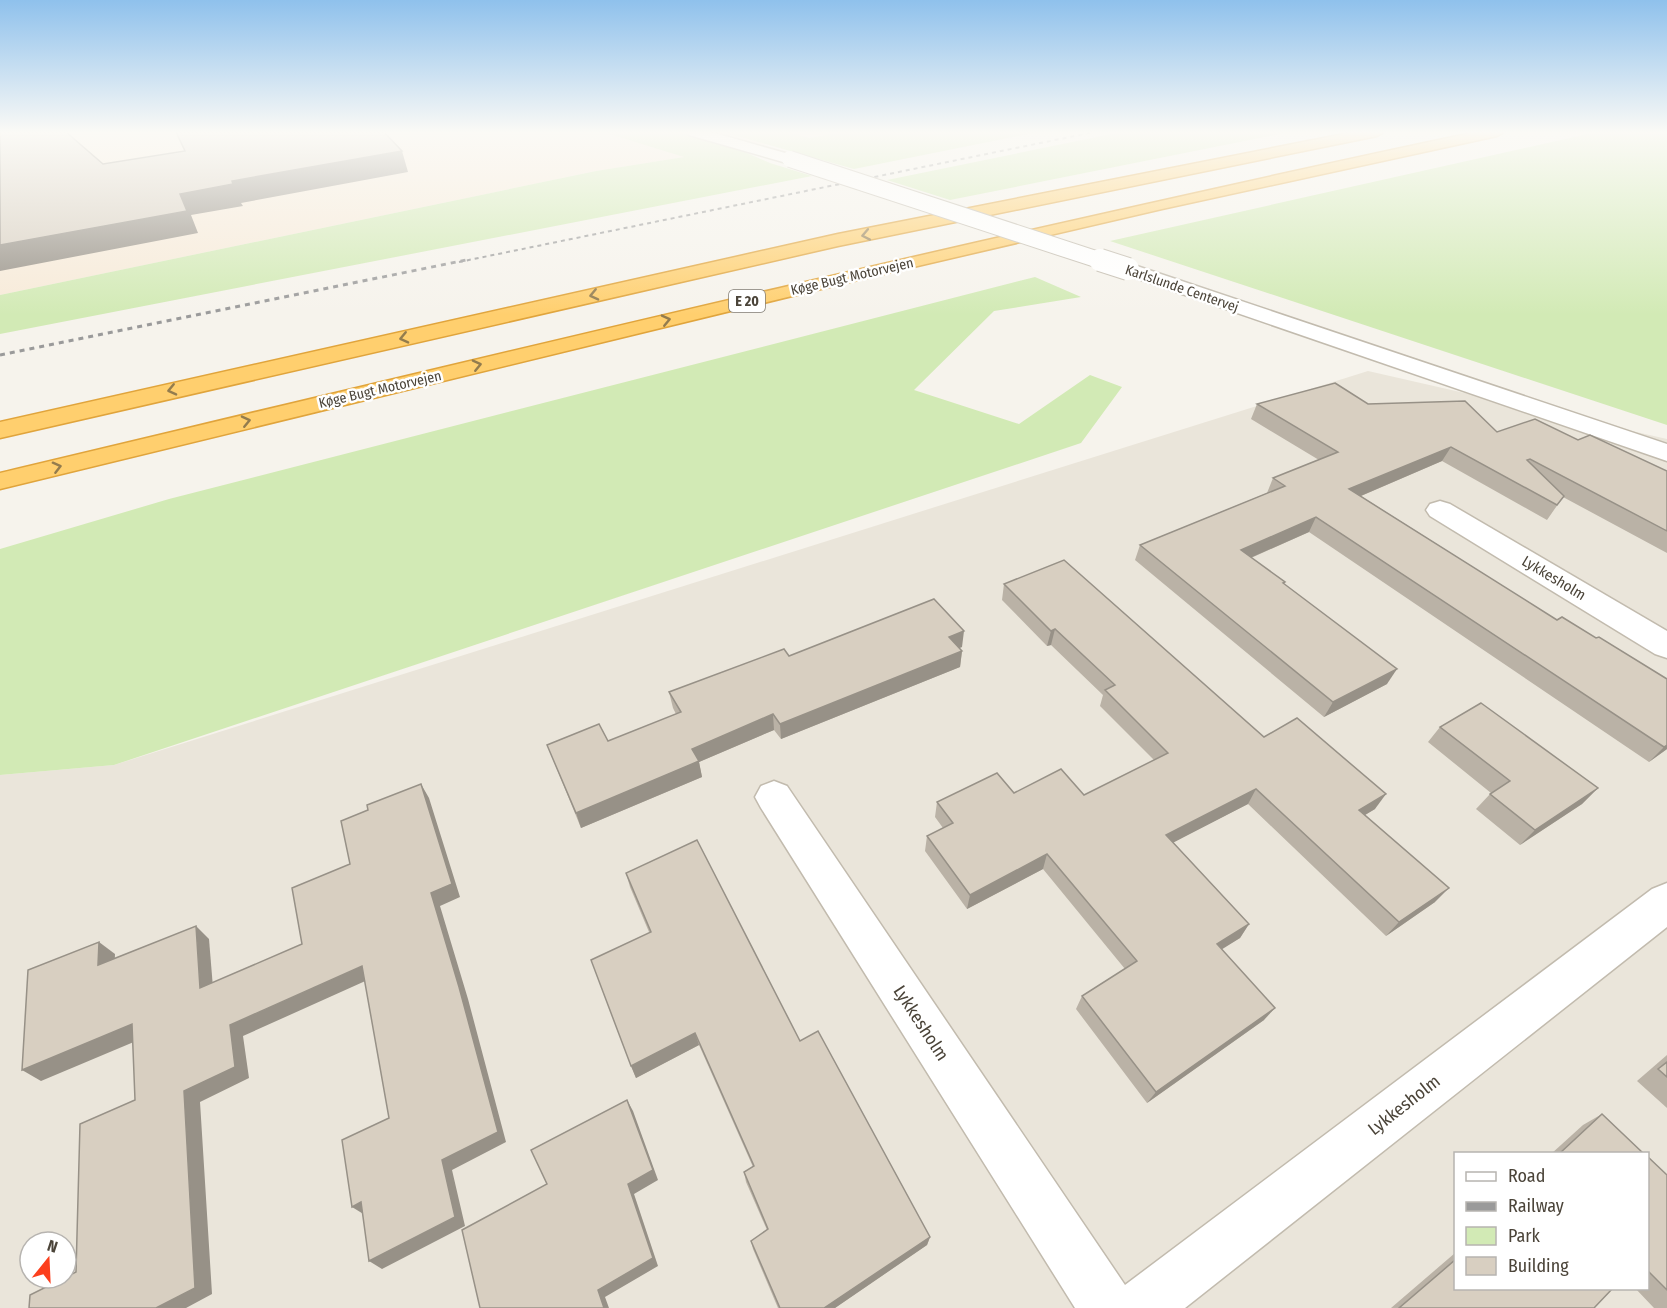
<svg xmlns="http://www.w3.org/2000/svg" width="1667" height="1308" viewBox="0 0 1667 1308" font-family="'Fira Sans Condensed',sans-serif">
<style>
.residential{fill:#eae5da;fill-rule:evenodd}
.commercial{fill:#f7ead8}
.green{fill:#d2eab5}
.lines{fill:none;stroke-linecap:round;stroke-linejoin:round}
.minor-casing{stroke:#c2bbae;stroke-width:3}
.tertiary-casing{stroke:#c2bbae;stroke-width:3}
.motorway-casing{stroke:#e0a43c;stroke-width:3}
.minor{fill:#fff;fill-rule:evenodd}
.tertiary{fill:#fff;fill-rule:evenodd}
.motorway{fill:#ffcf6e;fill-rule:evenodd}
.rail-far1{stroke:#9a9a9a;stroke-width:2;stroke-dasharray:4 4;stroke-linecap:butt}
.rail{stroke:#9a9a9a;stroke-width:3;stroke-dasharray:5 5;stroke-linecap:butt}
.tertiary-bridge-far1-casing{stroke:#c2bbae;stroke-width:18;stroke-linecap:butt}
.tertiary-bridge-casing{stroke:#c2bbae;stroke-width:24;stroke-linecap:butt}
.tertiary-bridge-far1{stroke:#fff;stroke-width:16}
.tertiary-bridge{stroke:#fff;stroke-width:22}
.wall{fill:#bab2a6}
.shaded-wall{fill:#979187}
.building{fill:#d8cfc1;stroke:#979187;stroke-width:1.5}
.oneway{stroke:#937c4e}
.labels{text-anchor:middle;stroke-width:5;stroke-linejoin:round;paint-order:stroke}
.far-street-label{font-size:14px;fill:#4b4439;stroke:#fff}
.shield{fill:#fff;stroke:#817c74;stroke-width:1.5}
.shield-label{font-size:14px;font-weight:bold;fill:#4b4439}
.street-label{font-size:15px;fill:#4b4439;stroke:#fff}
.near-street-label{font-size:18px;fill:#4b4439;stroke:#fff}
</style>
<rect width="100%" height="100%" fill="#f6f3ec"/>
<path class="residential" d="M 1368,371 L 1667,439 L 1667,1308 L 0,1308 L 0,775 L 114,765 ZM 1456,1154 L 1648,1154 L 1648,1288 L 1456,1288 ZM 30,1242 L 66,1242 L 66,1278 L 30,1278 Z"/>
<polygon class="commercial" points="0,132 844,132 596,171 0,295"/>
<g class="green">
<polygon points="603,132 676,132 738,149 770,163 812,176 0,334 0,295 596,171 684,157"/>
<polygon points="723,132 790,132 809,138 844,132 1038,132 854,169"/>
<polygon points="1121,132 1290,132 950,200 887,180"/>
<polygon points="1596,132 1667,132 1667,425 1110,241"/>
<polygon points="1035,277 1081,297 994,311 914,390 1019,424 1090,375 1122,387 1081,443 114,765 0,775 0,549 169,499"/>
</g>
<g class="lines">
<g class="minor-casing">
<g id="minor">
<polygon points="1440,501 1450,504 1667,631 1667,658 1655,654 1430,516 1426,510 1430,504"/>
<polygon points="774,781 787,786 1125,1285 1652,889 1667,883 1667,927 1185,1308 1075,1308 761,808 755,797 761,786"/>
</g>
</g>
<g class="tertiary-casing">
<g id="tertiary">
<polygon points="687,132 711,132 796,156 798,159 790,164 689,135"/>
<polygon points="1128,263 1667,444 1667,461 1121,273 1118,269 1121,265"/>
</g>
</g>
<g class="motorway-casing">
<g id="motorway">
<polygon points="1354,132 1384,132 1377,136 838,246 0,438 0,422 838,234"/>
<path d="M 1476,132 L 1504,132 L 1497,136 L 1162,209 L 862,279 L 0,489 L 0,473 C 491,356 982,237 1476,132 Z"/>
</g>
</g>
<use href="#minor" class="minor"/>
<use href="#tertiary" class="tertiary"/>
<use href="#motorway" class="motorway"/>
<polyline class="rail-far1" points="459,262 1094,132"/>
<polyline class="rail" points="0,355 466,260"/>
<g class="tertiary-bridge-far1-casing">
<polyline id="tertiary-bridge-far1" points="790,159 1105,262"/>
</g>
<g class="tertiary-bridge-casing">
<polyline id="tertiary-bridge" points="1100,260 1128,269"/>
</g>
<use href="#tertiary-bridge-far1" class="tertiary-bridge-far1"/>
<use href="#tertiary-bridge" class="tertiary-bridge"/>
</g>
<g class="wall">
<polygon points="1257,404 1368,404 1497,432 1578,440 1667,471 1667,553 1563,497 1547,520 1442,461 1361,496 1557,620 1596,638 1667,679 1667,749 1649,762 1309,532 1251,558 1285,582 1284,584 1387,684 1324,717 1135,560 1140,545 1267,493 1273,478 1319,460 1251,419"/>
<polygon points="1004,584 1264,737 1375,809 1365,815 1435,902 1386,936 1248,804 1173,842 1249,924 1240,938 1221,949 1264,1020 1147,1103 1076,1009 1082,996 1125,969 1043,869 967,909 925,851 927,836 943,828 935,817 937,802 1014,793 1084,795 1154,760 1100,706 1103,695 1051,645 1047,646 1002,600"/>
<polygon points="962,647 959,648 962,651 960,667 781,739 774,730 699,762 702,777 581,828 547,745 608,741 676,714 673,708 669,692 789,656"/>
<polygon points="1440,727 1598,788 1582,804 1520,845 1476,809 1491,793 1428,742"/>
<polygon points="626,873 800,1041 930,1237 927,1245 835,1308 778,1308 753,1249 751,1241 767,1230 746,1182 744,1172 753,1167 699,1045 636,1078 631,1066 649,932 630,887"/>
<polygon points="1667,1055 1667,1108 1637,1081"/>
<polygon points="1602,1114 1644,1154 1551,1154 1583,1125"/>
<polygon points="1647,1156 1667,1175 1667,1308 1654,1308 1635,1288 1647,1288"/>
<polygon points="1455,1253 1455,1288 1594,1308 1391,1308"/>
</g>
<g class="shaded-wall">
<polygon points="402,151 408,172 241,203 243,206 191,215 198,233 0,271 0,245 180,194 232,181"/>
<polygon points="1451,447 1442,461 1342,504 1349,489"/>
<polygon points="1316,517 1309,532 1234,565 1241,550"/>
<polygon points="1055,629 1051,645 1047,646 1051,631"/>
<polygon points="964,631 962,647 947,653 949,637"/>
<polygon points="962,651 960,667 781,739 780,724"/>
<polygon points="1397,669 1387,684 1324,717 1333,702"/>
<polygon points="773,714 774,730 699,762 702,777 581,828 576,813 692,749"/>
<polygon points="1667,745 1667,749 1649,762 1664,747"/>
<polygon points="421,784 429,798 460,897 440,906 468,999 506,1142 452,1170 465,1226 382,1269 369,1261 442,1160"/>
<polygon points="1598,788 1582,804 1520,845 1535,830"/>
<polygon points="1256,789 1248,804 1159,850 1166,835"/>
<polygon points="1386,794 1375,809 1348,825 1359,810"/>
<polygon points="1047,854 1043,869 967,909 970,895"/>
<polygon points="1449,888 1435,902 1386,936 1399,922"/>
<polygon points="1249,924 1240,938 1208,958 1217,944"/>
<polygon points="196,926 209,939 214,1000 200,988"/>
<polygon points="99,942 115,954 114,978 98,965"/>
<polygon points="362,966 372,978 243,1036 249,1078 200,1102 212,1294 186,1308 156,1308 184,1091 230,1025"/>
<polygon points="1275,1008 1264,1020 1147,1103 1156,1092"/>
<polygon points="132,1024 148,1036 41,1081 22,1070"/>
<polygon points="695,1033 699,1045 636,1078 631,1066"/>
<polygon points="627,1100 633,1111 658,1180 634,1194 658,1266 605,1297 609,1308 604,1308 598,1290 628,1184"/>
<polygon points="361,1202 365,1215 352,1207"/>
<polygon points="930,1237 927,1245 835,1308 824,1308"/>
</g>
<g class="building">
<polygon points="0,132 66,132 103,164 185,151 176,132 384,132 402,151 232,181 233,184 180,194 187,211 0,245"/>
<polygon points="1335,383 1368,404 1465,401 1497,432 1535,419 1578,440 1590,435 1667,471 1667,531 1530,459 1527,460 1564,496 1557,505 1451,447 1349,489 1557,620 1562,617 1596,638 1599,637 1667,679 1667,745 1664,747 1316,517 1241,550 1285,582 1283,583 1397,669 1333,702 1140,545 1285,486 1273,478 1338,452 1257,404"/>
<polygon points="1064,560 1264,737 1297,718 1386,794 1359,810 1449,888 1399,922 1256,789 1166,835 1249,924 1217,944 1275,1008 1156,1092 1082,996 1137,961 1047,854 970,895 927,836 953,823 937,802 997,773 1014,793 1061,769 1084,795 1168,753 1105,690 1115,685 1055,629 1051,631 1004,584"/>
<polygon points="934,599 964,631 949,637 962,651 780,724 773,714 692,749 699,761 576,813 547,745 599,724 608,741 681,712 669,692 784,649 789,656"/>
<polygon points="1481,703 1598,788 1535,830 1490,794 1510,781 1440,727"/>
<polygon points="421,784 452,884 431,893 459,987 498,1132 442,1160 455,1217 369,1261 361,1202 352,1207 342,1140 389,1118 362,966 230,1025 235,1067 184,1091 195,1288 156,1308 29,1308 30,1295 64,1278 66,1278 66,1277 76,1272 80,1124 135,1100 132,1024 22,1070 28,970 99,942 98,965 196,926 200,988 302,944 292,888 350,864 341,821 368,810 367,805"/>
<polygon points="697,840 800,1041 818,1031 930,1237 824,1308 780,1308 751,1241 768,1229 744,1172 754,1166 695,1033 631,1066 591,960 651,932 626,873"/>
<polygon points="1667,1062 1667,1077 1658,1069"/>
<polygon points="627,1100 653,1170 628,1184 653,1258 598,1290 604,1308 480,1308 462,1230 547,1184 531,1150"/>
<polygon points="1602,1114 1644,1154 1559,1154"/>
<polygon points="1647,1156 1667,1175 1667,1290 1647,1270"/>
<polygon points="1455,1260 1455,1288 1613,1288 1594,1308 1399,1308"/>
</g>
<defs><path id="oneway-chevron" d="M-2-3.5L2.5 0L-2 3.5" fill="none" stroke-width="1.6" stroke-linecap="round" stroke-linejoin="round" transform="scale(1.5)"/></defs>
<g class="oneway">
<use href="#oneway-chevron" transform="translate(866 235) rotate(169)"/>
<use href="#oneway-chevron" transform="translate(594 295) rotate(167)"/>
<use href="#oneway-chevron" transform="translate(666 320) rotate(-13)"/>
<use href="#oneway-chevron" transform="translate(404 338) rotate(167)"/>
<use href="#oneway-chevron" transform="translate(477 365) rotate(-13)"/>
<use href="#oneway-chevron" transform="translate(172 390) rotate(167)"/>
<use href="#oneway-chevron" transform="translate(246 421) rotate(-13)"/>
<use href="#oneway-chevron" transform="translate(57 467) rotate(-14)"/>
</g>
<linearGradient id="sky" x2="0" y2="1"><stop stop-color="#8fc1ec"/><stop offset="0.42" stop-color="#fbfaf6"/><stop offset="1" stop-color="#fbfaf6" stop-opacity="0"/></linearGradient>
<rect width="1667" height="315" fill="url(#sky)"/>
<g class="labels">
<g class="far-street-label">
<text transform="translate(852 276) rotate(-13)" y="5">Køge Bugt Motorvejen</text>
<text transform="translate(1182 288) rotate(19)" y="5">Karlslunde Centervej</text>
<text transform="translate(380 389) rotate(-13)" y="5">Køge Bugt Motorvejen</text>
</g>
<rect class="shield" x="729" y="290" width="36" height="22" rx="4.5"/>
<g class="shield-label">
<text x="747" y="306">E 20</text>
</g>
<g class="street-label">
<text transform="translate(1554 578) rotate(31)" y="5">Lykkesholm</text>
</g>
<g class="near-street-label">
<text transform="translate(921 1023) rotate(57)" y="6">Lykkesholm</text>
<text transform="translate(1404 1105) rotate(-38)" y="6">Lykkesholm</text>
</g>
</g>
<rect x="1454" y="1152" width="195" height="138" fill="#ffffff" stroke="#b7b4b0" stroke-width="1.5"/>
<rect x="1466" y="1172" width="30" height="9" fill="#ffffff" stroke="#b7b4b0" stroke-width="1.5"/>
<text x="1508" y="1182" font-size="18" fill="#4b4439">Road</text>
<rect x="1466" y="1202" width="30" height="9" fill="#9a9a9a" stroke="#b7b4b0" stroke-width="1.5"/>
<text x="1508" y="1212" font-size="18" fill="#4b4439">Railway</text>
<rect x="1466" y="1227" width="30" height="18" fill="#d2eab5" stroke="#b7b4b0" stroke-width="1.5"/>
<text x="1508" y="1242" font-size="18" fill="#4b4439">Park</text>
<rect x="1466" y="1257" width="30" height="18" fill="#d8cfc1" stroke="#b7b4b0" stroke-width="1.5"/>
<text x="1508" y="1272" font-size="18" fill="#4b4439">Building</text>
<g transform="translate(48 1260) rotate(18)"><circle r="28" fill="#ffffff" stroke="#b7b4b0" stroke-width="1.5"/>
<path d="M0-4.5L10 22L0 15L-10 22Z" fill="#fc3f1d"/>
<text y="-9" font-size="16" font-weight="bold" text-anchor="middle" fill="#4b4439">N</text>
</g>
</svg>
